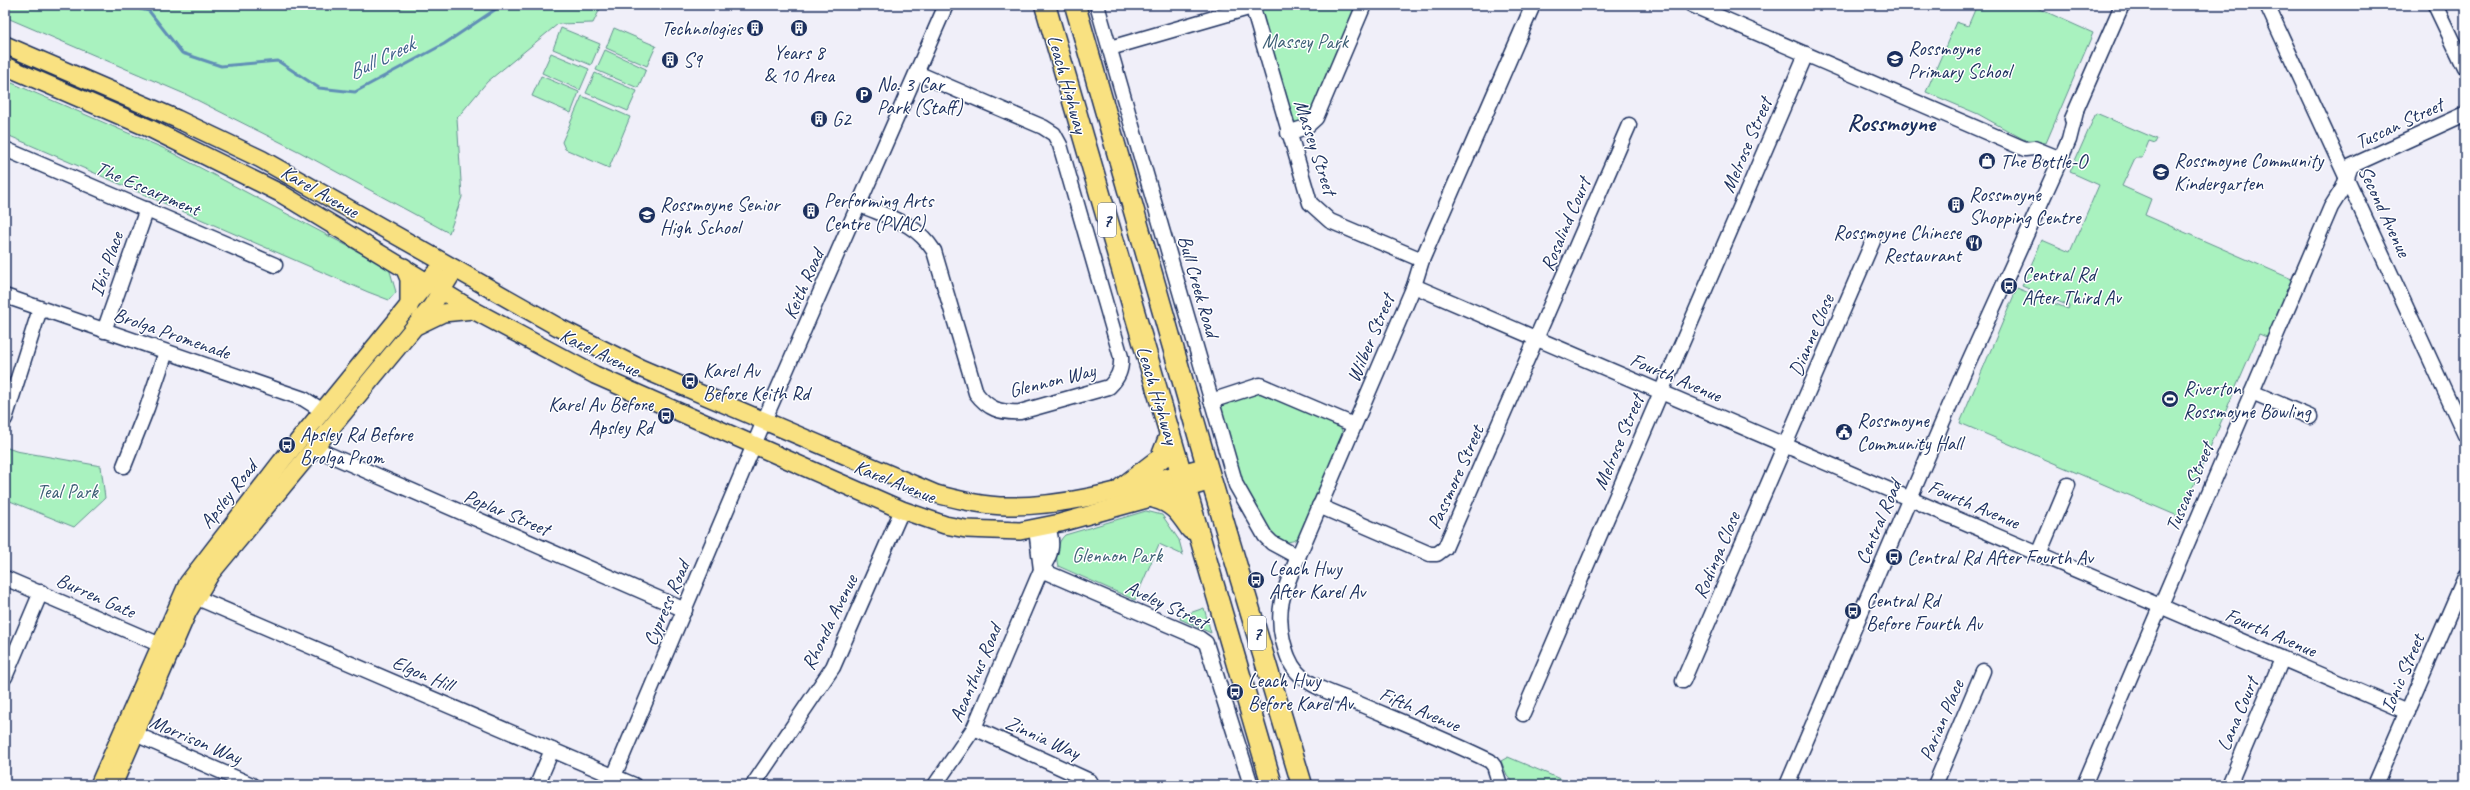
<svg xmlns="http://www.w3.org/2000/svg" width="2470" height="790" viewBox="0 0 2470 790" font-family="Caveat,sans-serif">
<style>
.green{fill:#a9f2bf;stroke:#62908e}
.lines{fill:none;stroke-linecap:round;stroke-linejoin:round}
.stream{stroke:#618fb6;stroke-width:3}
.minor-casing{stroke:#1b2f5e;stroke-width:17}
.major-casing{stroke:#1b2f5e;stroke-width:20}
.highway-casing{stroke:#1b2f5e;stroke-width:23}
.minor{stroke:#fff;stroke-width:14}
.major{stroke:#f9e181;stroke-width:17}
.highway{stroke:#f9e181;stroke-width:20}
.labels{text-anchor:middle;stroke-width:3;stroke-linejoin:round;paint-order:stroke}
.shield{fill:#fff;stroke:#5f6d8e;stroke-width:1}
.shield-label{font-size:19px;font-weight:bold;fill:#1b2f5e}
.poi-label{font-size:20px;fill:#1b2f5e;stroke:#fff;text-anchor:start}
.park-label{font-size:20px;fill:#3e6076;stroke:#fff}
.street-label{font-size:20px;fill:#1b2f5e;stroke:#fff}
.water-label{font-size:21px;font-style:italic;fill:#3e5f8a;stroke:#fff}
.district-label{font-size:24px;font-weight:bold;fill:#1b2f5e;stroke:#fff}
</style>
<rect width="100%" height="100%" fill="#f0eff9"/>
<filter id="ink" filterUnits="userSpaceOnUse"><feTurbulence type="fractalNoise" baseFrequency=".025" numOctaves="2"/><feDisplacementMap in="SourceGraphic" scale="8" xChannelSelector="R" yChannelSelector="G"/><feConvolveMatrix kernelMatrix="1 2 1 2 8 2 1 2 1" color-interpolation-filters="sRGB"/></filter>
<g filter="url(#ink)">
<g class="green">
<polygon points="5,5 391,5 400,9 406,5 602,5 593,23 558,24 487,82 457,118 462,197 449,233 300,152 187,95 5,17"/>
<polygon points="1257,5 1359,5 1312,115 1301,123 1294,122 1290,116"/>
<polygon points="1977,5 2031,5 2093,33 2046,143 2023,139 1978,114 1926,92 1956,22 1968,26"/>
<polygon points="561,28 600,44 591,65 553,49"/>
<polygon points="614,28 656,46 647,66 606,48"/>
<polygon points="605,50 646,69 638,88 596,70"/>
<polygon points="551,53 589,69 580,90 542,73"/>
<polygon points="595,73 637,91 628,111 586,93"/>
<polygon points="541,76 579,92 571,113 532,96"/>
<polygon points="5,80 163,148 389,268 396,292 389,300 368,292 5,134"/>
<polygon points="582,96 630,117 609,168 565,149 562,142"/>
<polygon points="2096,113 2157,139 2155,143 2149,141 2142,158 2135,158 2122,186 2151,199 2145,215 2294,280 2269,338 2259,334 2180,517 1960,423 2017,288 2068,309 2069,306 2022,286 2042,240 2070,252 2099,185 2070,172"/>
<path d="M 1261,390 L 1341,426 L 1343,438 L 1302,533 C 1295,544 1286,543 1275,538 L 1240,482 L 1221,409 L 1224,402 Z"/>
<polygon points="5,447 16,451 101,466 105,498 74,527 5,499"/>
<path d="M 1146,511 L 1162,515 L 1179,540 L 1183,555 L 1159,544 L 1135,600 L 1058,566 C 1055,556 1057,542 1065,535 Z"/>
<polygon points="1204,608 1211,633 1180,619 1181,616"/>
<polygon points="1508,757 1567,782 1565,785 1516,785 1507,775 1501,761"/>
</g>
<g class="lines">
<polyline class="stream" points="124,5 149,11 182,53 221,66 278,61 319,88 355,92 444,44 502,5"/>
<g class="minor-casing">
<g id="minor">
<polyline points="1097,5 1236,485 1265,536 1272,543 1298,557"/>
<polyline points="1252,5 1310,203 1330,221 1422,260"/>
<polyline points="1692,5 2025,149 2034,148 2061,159"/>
<polyline points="2267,5 2465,435"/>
<polyline points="2435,5 2465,68"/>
<polyline points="1110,48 1252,7"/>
<polyline points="2072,119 2122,5"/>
<polyline points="1288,133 1306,127 1316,118 1364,5"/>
<polyline points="5,149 275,265"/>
<path d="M 860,205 C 891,218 915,222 934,251 L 976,393 C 988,409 1000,413 1020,412 L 1109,387 C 1118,378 1122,370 1121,357 L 1060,145 L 1054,134 L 1043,127 L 917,73"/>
<polyline points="1414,286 2407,712"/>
<polyline points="5,296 304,399 323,411"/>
<polyline points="104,331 147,209"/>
<polyline points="2252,392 2310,417"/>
<polyline points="1211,401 1260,385 1354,425"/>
<polyline points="5,419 40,309"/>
<polyline points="314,448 685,610"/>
<polyline points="124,466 147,408 166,352"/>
<polyline points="1319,506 1430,554 1437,554 1445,548 1629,125"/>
<polyline points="2039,554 2068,485"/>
<polyline points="1041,570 1199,638 1206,643 1251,785"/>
<polyline points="5,578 170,649"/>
<polyline points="195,597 634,785"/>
<polyline points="5,677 41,592"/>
<polyline points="1683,681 1873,241"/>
<polyline points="1523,714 1806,54"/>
<polyline points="974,728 1090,781 1092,785"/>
<polyline points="126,730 252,785"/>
<polyline points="614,776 767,414 946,5"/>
<polyline points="537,785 552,750"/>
<polyline points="753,785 833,667 902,510"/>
<path d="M 935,785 L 974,728 L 1041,570 C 1051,556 1055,543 1047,526 L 1037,537 L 1041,570"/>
<path d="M 1500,785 L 1494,766 L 1490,761 C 1445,739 1397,720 1350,700 C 1333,694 1309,686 1297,672 C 1289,663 1286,652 1283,641 C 1275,606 1285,589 1298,557 L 1414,286 L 1422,260 L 1533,5"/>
<polyline points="1787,785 1964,372 2057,167 2069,140 2076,112"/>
<polyline points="1935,785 1983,671"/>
<polyline points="2084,785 2331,207 2343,188 2351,166 2465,114"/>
<polyline points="2229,785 2282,659"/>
<polyline points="2375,785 2465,577"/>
</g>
</g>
<g class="major-casing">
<g id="major">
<path d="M 5,45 L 177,119 L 261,159 L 558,327 L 640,368 L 936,494 C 960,500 983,506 1008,506 C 1075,507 1143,483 1207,466"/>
<polyline points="5,66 151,129 280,193 473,310 595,375 902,510 945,525 966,529 1020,531 1060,523 1212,481"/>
<polyline points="404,267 409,279 409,308"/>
<polyline points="418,325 443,313 473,310"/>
<polyline points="99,785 188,583 281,462 435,273"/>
<polyline points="113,785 188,611 211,573 431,307 455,269"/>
</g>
</g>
<g class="highway-casing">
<g id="highway">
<polyline points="1045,5 1272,785"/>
<polyline points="1075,5 1207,466 1302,785"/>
<polyline points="1122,488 1161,458 1170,435"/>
<path d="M 1155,498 C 1174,503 1180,513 1191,529"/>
</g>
</g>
<use href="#minor" class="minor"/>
<use href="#major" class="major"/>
<use href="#highway" class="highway"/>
</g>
</g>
<defs>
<g id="building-disc" transform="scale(0.9)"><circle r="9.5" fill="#1b2f5e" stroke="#fff"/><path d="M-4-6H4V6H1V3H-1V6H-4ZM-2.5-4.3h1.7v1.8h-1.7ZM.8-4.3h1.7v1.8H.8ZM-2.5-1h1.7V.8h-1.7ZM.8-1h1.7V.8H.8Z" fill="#fff"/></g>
<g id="school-disc" transform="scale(0.9)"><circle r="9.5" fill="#1b2f5e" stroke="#fff"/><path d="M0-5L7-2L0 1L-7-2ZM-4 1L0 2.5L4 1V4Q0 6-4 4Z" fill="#fff"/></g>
<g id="parking-disc" transform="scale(0.9)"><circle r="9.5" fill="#1b2f5e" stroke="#fff"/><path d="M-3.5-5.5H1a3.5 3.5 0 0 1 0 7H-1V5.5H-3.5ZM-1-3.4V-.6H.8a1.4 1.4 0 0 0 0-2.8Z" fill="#fff"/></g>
<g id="shop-disc" transform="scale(0.9)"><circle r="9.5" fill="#1b2f5e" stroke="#fff"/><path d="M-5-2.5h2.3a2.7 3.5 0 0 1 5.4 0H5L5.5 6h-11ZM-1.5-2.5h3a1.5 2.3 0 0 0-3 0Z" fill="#fff"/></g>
<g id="restaurant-disc" transform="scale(0.9)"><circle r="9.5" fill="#1b2f5e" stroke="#fff"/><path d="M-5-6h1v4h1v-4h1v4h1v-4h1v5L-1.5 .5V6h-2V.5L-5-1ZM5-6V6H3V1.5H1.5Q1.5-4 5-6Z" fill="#fff"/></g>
<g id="bus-disc" transform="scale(0.9)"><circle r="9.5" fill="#1b2f5e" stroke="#fff"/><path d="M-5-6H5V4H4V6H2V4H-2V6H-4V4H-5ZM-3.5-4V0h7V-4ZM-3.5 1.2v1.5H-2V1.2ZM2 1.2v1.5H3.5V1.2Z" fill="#fff"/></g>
<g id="stadium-disc" transform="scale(0.9)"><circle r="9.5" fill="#1b2f5e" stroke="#fff"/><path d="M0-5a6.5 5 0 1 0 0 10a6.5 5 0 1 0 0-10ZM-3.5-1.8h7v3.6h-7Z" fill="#fff"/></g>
<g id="civic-disc" transform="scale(0.9)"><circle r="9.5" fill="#1b2f5e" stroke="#fff"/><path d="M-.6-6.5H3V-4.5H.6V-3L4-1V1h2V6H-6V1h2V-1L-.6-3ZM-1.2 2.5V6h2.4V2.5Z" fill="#fff"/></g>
</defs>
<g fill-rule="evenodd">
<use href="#building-disc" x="755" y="28"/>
<use href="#building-disc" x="799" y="28"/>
<use href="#school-disc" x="1895" y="59"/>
<use href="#building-disc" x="670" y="60"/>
<use href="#parking-disc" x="864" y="95"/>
<use href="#building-disc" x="819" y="119"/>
<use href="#shop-disc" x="1987" y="161"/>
<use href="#school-disc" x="2161" y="172"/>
<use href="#building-disc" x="1956" y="205"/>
<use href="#building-disc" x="811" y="211"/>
<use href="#school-disc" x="647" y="215"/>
<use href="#restaurant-disc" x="1974" y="243"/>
<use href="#bus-disc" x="2009" y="286"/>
<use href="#bus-disc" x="690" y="381"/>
<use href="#stadium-disc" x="2170" y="399"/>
<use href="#bus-disc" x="666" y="416"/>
<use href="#civic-disc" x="1844" y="432"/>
<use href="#bus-disc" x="287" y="445"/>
<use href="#bus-disc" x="1894" y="557"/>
<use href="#bus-disc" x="1256" y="580"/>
<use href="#bus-disc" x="1853" y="611"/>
<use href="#bus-disc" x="1235" y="692"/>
</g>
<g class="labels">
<g class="shield">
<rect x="1098" y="203" width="18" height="34" rx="3"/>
<rect x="1248" y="616" width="18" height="34" rx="3"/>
</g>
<g class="shield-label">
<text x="1107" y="227">7</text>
<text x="1257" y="640">7</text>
</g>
<g class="poi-label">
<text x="742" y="35" text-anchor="end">Technologies</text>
<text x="1908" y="55">Rossmoyne<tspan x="1908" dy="23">Primary School</tspan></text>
<text x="799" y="59" text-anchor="middle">Years 8<tspan x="799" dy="23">&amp; 10 Area</tspan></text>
<text x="683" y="67">S9</text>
<text x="877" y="91">No. 3 Car<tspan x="877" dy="23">Park (Staff)</tspan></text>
<text x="832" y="126">G2</text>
<text x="2174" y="167">Rossmoyne Community<tspan x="2174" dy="23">Kindergarten</tspan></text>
<text x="2000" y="168">The Bottle-O</text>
<text x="1969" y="201">Rossmoyne<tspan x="1969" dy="23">Shopping Centre</tspan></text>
<text x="824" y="207">Performing Arts<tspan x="824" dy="23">Centre (PVAC)</tspan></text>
<text x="660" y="211">Rossmoyne Senior<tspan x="660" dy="23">High School</tspan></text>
<text x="1961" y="239" text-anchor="end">Rossmoyne Chinese<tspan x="1961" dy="23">Restaurant</tspan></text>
<text x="2022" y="281">Central Rd<tspan x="2022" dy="23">After Third Av</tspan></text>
<text x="703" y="377">Karel Av<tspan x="703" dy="23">Before Keith Rd</tspan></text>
<text x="2183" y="395">Riverton<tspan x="2183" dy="23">Rossmoyne Bowling</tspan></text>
<text x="653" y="411" text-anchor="end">Karel Av Before<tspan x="653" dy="23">Apsley Rd</tspan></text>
<text x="1857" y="427">Rossmoyne<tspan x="1857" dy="23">Community Hall</tspan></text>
<text x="300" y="441">Apsley Rd Before<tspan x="300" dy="23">Brolga Prom</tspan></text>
<text x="1907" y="564">Central Rd After Fourth Av</text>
<text x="1269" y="575">Leach Hwy<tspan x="1269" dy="23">After Karel Av</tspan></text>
<text x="1866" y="607">Central Rd<tspan x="1866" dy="23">Before Fourth Av</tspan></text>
<text x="1248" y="687">Leach Hwy<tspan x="1248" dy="23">Before Karel Av</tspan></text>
</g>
<g class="park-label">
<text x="1305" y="48">Massey Park</text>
<text x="67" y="498">Teal Park</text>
<text x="1117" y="562">Glennon Park</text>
</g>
<g class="street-label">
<text transform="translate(1068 84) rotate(74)" y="7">Leach Highway</text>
<text transform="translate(2399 123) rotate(-25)" y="7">Tuscan Street</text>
<text transform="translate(1746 145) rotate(-67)" y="7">Melrose Street</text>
<text transform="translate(1316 147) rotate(72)" y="7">Massey Street</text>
<text transform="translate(148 188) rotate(23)" y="7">The Escarpment</text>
<text transform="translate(320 191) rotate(30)" y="7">Karel Avenue</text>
<text transform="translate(2385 211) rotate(65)" y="7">Second Avenue</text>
<text transform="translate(1565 224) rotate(-67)" y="7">Rosalind Court</text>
<text transform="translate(106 264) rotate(-71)" y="7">Ibis Place</text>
<text transform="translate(803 284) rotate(-66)" y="7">Keith Road</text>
<text transform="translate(1199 286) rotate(74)" y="7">Bull Creek Road</text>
<text transform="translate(172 333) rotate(19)" y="7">Brolga Promenade</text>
<text transform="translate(1811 335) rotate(-67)" y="7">Dianne Close</text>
<text transform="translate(1370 338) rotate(-67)" y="7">Wilber Street</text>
<text transform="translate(600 352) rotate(26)" y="7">Karel Avenue</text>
<text transform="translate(1676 377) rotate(23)" y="7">Fourth Avenue</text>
<text transform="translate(1052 380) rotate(-14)" y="7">Glennon Way</text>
<text transform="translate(1158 395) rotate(73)" y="7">Leach Highway</text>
<text transform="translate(1618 442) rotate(-67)" y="7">Melrose Street</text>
<text transform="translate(1455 477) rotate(-66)" y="7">Passmore Street</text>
<text transform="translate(895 481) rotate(22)" y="7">Karel Avenue</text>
<text transform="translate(2189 487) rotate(-67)" y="7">Tuscan Street</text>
<text transform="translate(228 494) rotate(-52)" y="7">Apsley Road</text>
<text transform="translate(1974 504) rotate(23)" y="7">Fourth Avenue</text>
<text transform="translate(507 512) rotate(23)" y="7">Poplar Street</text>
<text transform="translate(1878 522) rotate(-67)" y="7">Central Road</text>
<text transform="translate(1716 555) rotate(-67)" y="7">Rodinga Close</text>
<text transform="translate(96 595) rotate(24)" y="7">Burren Gate</text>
<text transform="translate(666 603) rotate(-67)" y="7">Cypress Road</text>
<text transform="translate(1167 604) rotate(25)" y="7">Aveley Street</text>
<text transform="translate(829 622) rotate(-64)" y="7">Rhonda Avenue</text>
<text transform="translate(2271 632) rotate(23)" y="7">Fourth Avenue</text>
<text transform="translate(423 673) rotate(23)" y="7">Elgon Hill</text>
<text transform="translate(975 673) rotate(-67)" y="7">Acanthus Road</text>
<text transform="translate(2402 673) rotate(-67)" y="7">Ionic Street</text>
<text transform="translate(1420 709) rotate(23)" y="7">Fifth Avenue</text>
<text transform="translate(2237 714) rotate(-67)" y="7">Lana Court</text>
<text transform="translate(1941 720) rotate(-67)" y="7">Parian Place</text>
<text transform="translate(1043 737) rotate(24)" y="7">Zinnia Way</text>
<text transform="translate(196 739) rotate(23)" y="7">Morrison Way</text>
</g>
<g class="water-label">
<text transform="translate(381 58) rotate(-26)" y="7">Bull Creek</text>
</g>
<g class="district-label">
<text x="1891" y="131">Rossmoyne</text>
</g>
</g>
<rect width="2470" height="790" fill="none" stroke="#fff" stroke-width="20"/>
<rect x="10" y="10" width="2450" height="770" fill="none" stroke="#1b2f5e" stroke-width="1.5" filter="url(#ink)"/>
</svg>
